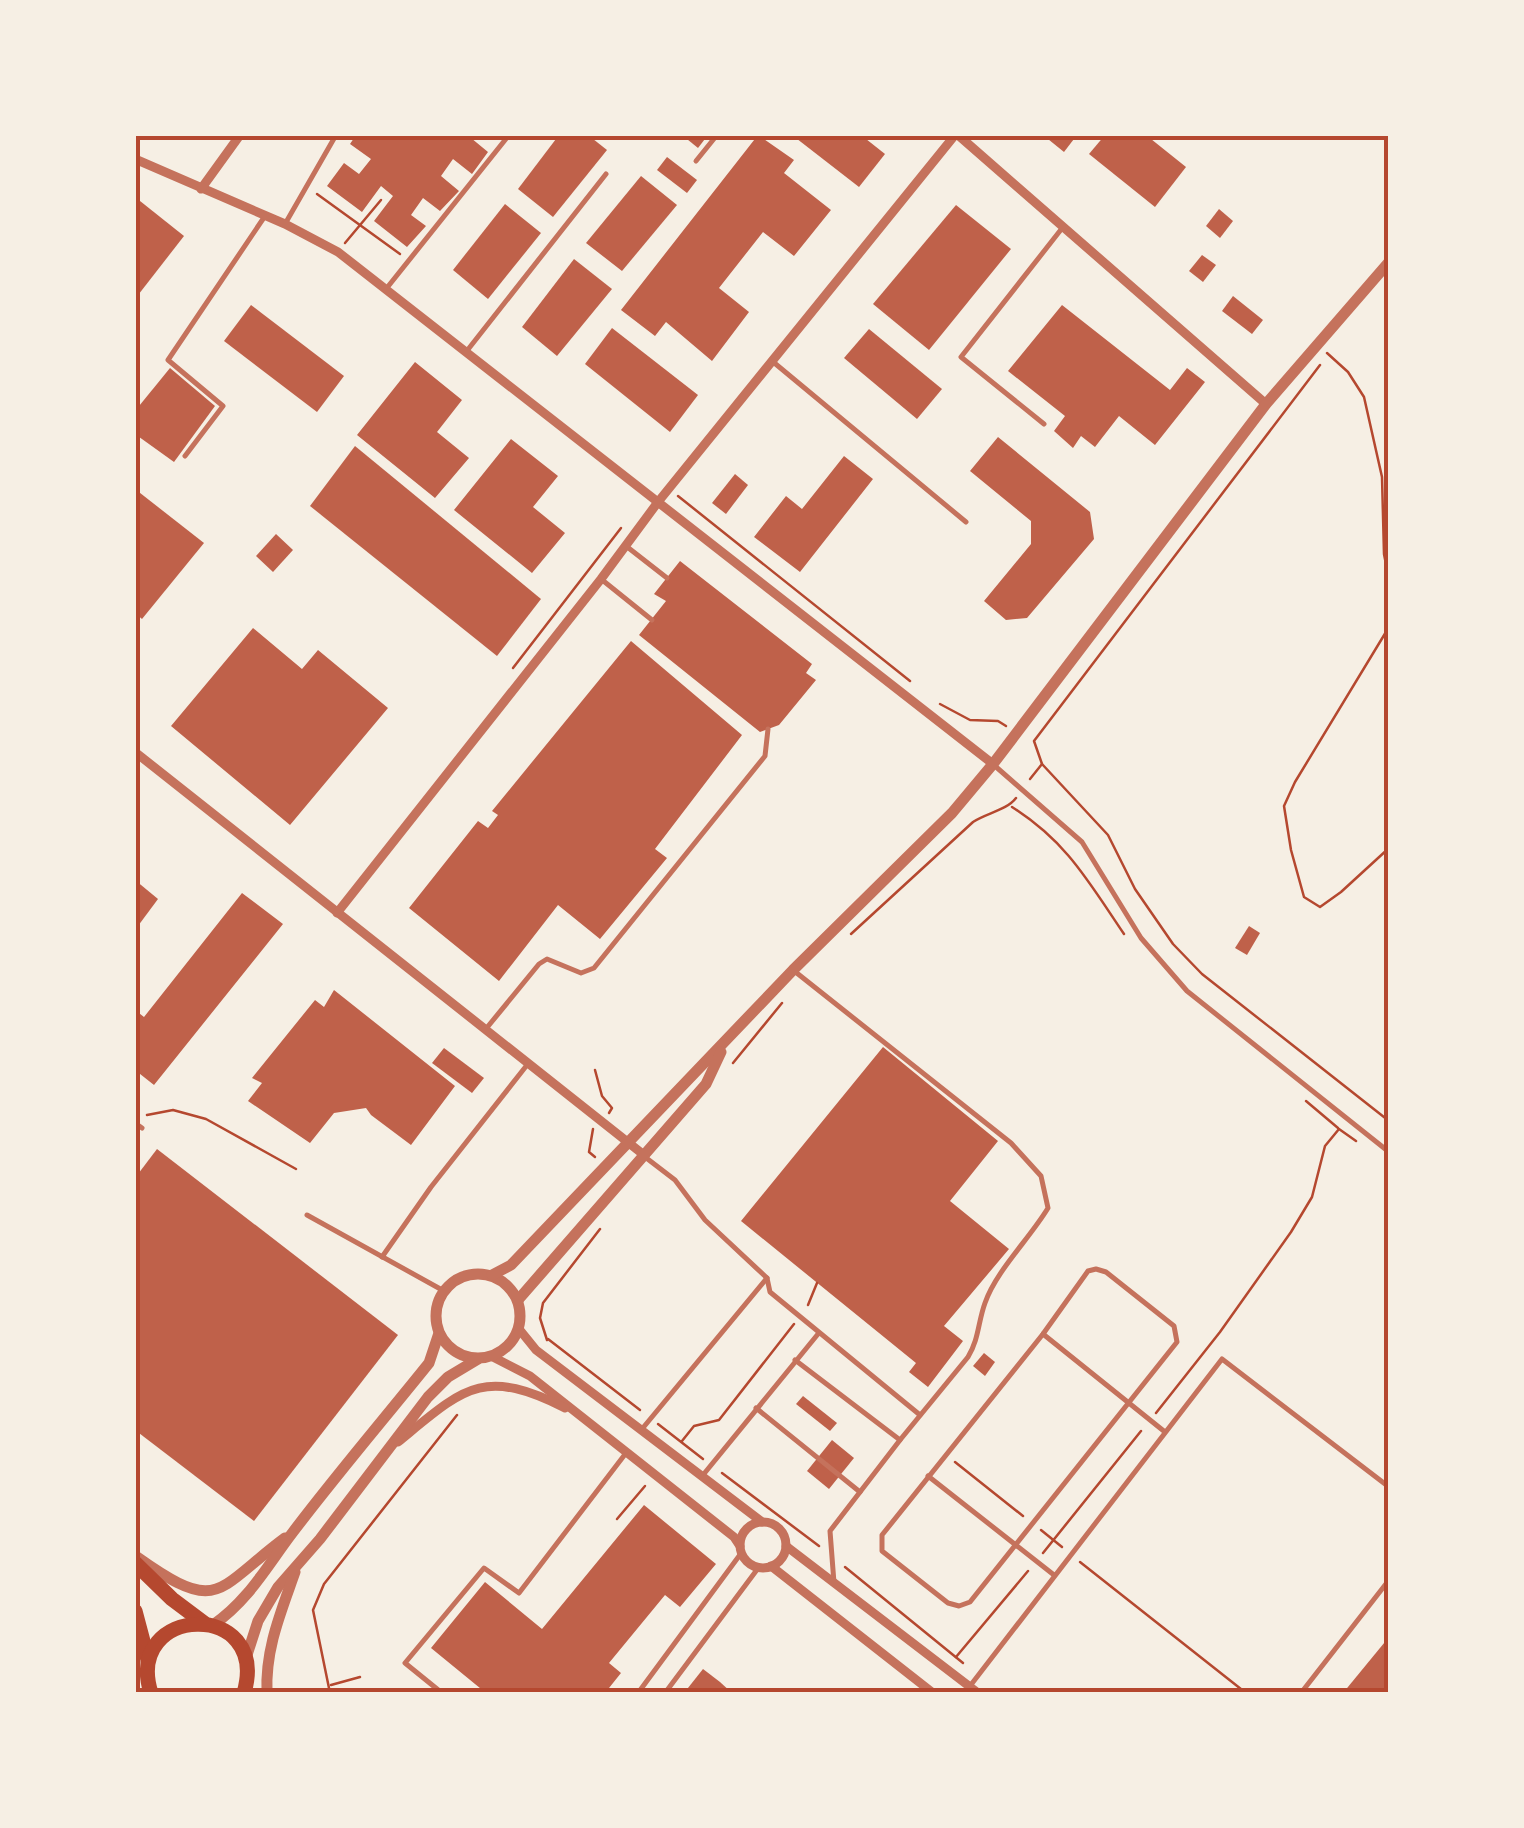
<svg xmlns="http://www.w3.org/2000/svg" width="1524" height="1828" viewBox="0 0 1524 1828" font-family="'IBM Plex Serif',serif">
<style>
.building{fill:#bf614a}
.lines{fill:none;stroke-linecap:round;stroke-linejoin:round}
.path{stroke:#b5482f;stroke-width:2.5}
.service{stroke:#c5725c;stroke-width:5}
.minor{stroke:#c5725c;stroke-width:9}
.tertiary{stroke:#c5725c;stroke-width:11}
.primary{stroke:#b5482f;stroke-width:15}
.neatline{fill:none;stroke:#b5482f;stroke-width:4}
</style>
<rect width="100%" height="100%" fill="#f6efe4"/>
<g class="building">
<polygon points="356,135 473,135 471,138 488,152 472,174 453,159 441,176 459,191 440,211 423,198 411,215 426,226 407,247 374,221 393,196 381,186 362,212 327,186 344,163 359,174 371,159 350,144"/>
<polygon points="559,135 588,135 607,150 553,217 518,189"/>
<polygon points="682,135 708,135 698,148"/>
<polygon points="758,135 794,160 784,173 831,210 794,256 763,232 719,288 749,312 712,361 666,322 655,336 621,310"/>
<polygon points="792,135 861,135 885,154 859,187"/>
<polygon points="1043,135 1077,135 1064,152"/>
<polygon points="1105,135 1146,135 1186,167 1155,207 1089,154"/>
<polygon points="667,157 697,180 687,193 657,170"/>
<polygon points="641,176 677,205 622,271 586,243"/>
<polygon points="135,197 184,236 135,299"/>
<polygon points="505,204 541,233 488,299 453,270"/>
<polygon points="956,205 1011,249 929,350 873,304"/>
<polygon points="1219,209 1233,221 1220,238 1206,226"/>
<polygon points="1202,255 1216,265 1203,282 1189,271"/>
<polygon points="574,259 612,289 557,356 522,327"/>
<polygon points="1233,296 1263,320 1252,334 1222,311"/>
<polygon points="251,305 344,376 317,412 224,341"/>
<polygon points="1062,305 1170,390 1187,368 1205,382 1155,445 1119,416 1095,447 1081,436 1073,448 1054,431 1065,416 1008,371"/>
<polygon points="612,328 698,395 670,432 585,364"/>
<polygon points="869,329 942,389 917,419 844,358"/>
<polygon points="415,362 462,400 437,432 469,458 435,498 357,435"/>
<polygon points="170,368 215,406 174,462 135,434 135,411"/>
<polygon points="998,437 1090,512 1094,539 1027,618 1006,620 984,601 1031,544 1031,521 970,471"/>
<polygon points="511,439 558,476 533,507 565,533 532,573 454,510"/>
<polygon points="355,446 541,599 497,656 310,506"/>
<polygon points="844,456 873,479 800,572 754,537 786,496 802,509"/>
<polygon points="735,474 748,485 726,514 712,503"/>
<polygon points="135,489 204,543 142,619 135,613"/>
<polygon points="276,534 293,550 273,572 256,556"/>
<polygon points="680,561 812,664 806,673 816,680 779,725 760,732 639,635 666,601 654,594"/>
<polygon points="253,628 302,669 318,650 388,708 290,825 171,726"/>
<polygon points="631,641 742,735 655,849 667,858 600,939 558,905 499,981 409,908 478,821 488,828 498,815 492,811"/>
<polygon points="135,880 158,899 135,930"/>
<polygon points="242,893 283,924 154,1085 135,1070 135,1010 144,1017"/>
<polygon points="1249,926 1260,933 1247,955 1235,948"/>
<polygon points="334,990 455,1086 411,1145 371,1115 366,1108 334,1113 310,1143 248,1101 262,1083 252,1078 315,1000 324,1007"/>
<polygon points="883,1047 998,1141 950,1201 1009,1249 944,1326 963,1341 928,1387 909,1372 916,1363 741,1221"/>
<polygon points="444,1048 484,1078 472,1093 432,1063"/>
<polygon points="157,1149 398,1335 254,1521 135,1430 135,1178"/>
<polygon points="984,1353 995,1362 985,1376 973,1366"/>
<polygon points="803,1396 837,1423 830,1431 796,1404"/>
<polygon points="832,1440 854,1458 829,1489 807,1471"/>
<polygon points="644,1505 716,1564 680,1607 665,1595 609,1663 621,1673 605,1693 486,1693 431,1648 485,1582 542,1629"/>
<polygon points="1389,1637 1389,1693 1343,1693"/>
<polygon points="703,1669 720,1682 732,1693 684,1693"/>
</g>
<g class="lines">
<g class="path">
<polyline points="317,194 400,254"/>
<polyline points="345,243 381,200"/>
<polyline points="1327,353 1348,372 1364,397 1382,477 1384,554 1389,580"/>
<polyline points="1320,365 1034,741 1042,764 1108,835 1135,889 1173,944 1202,974 1389,1121"/>
<polyline points="678,496 910,681"/>
<polyline points="1389,627 1295,782 1284,806 1291,850 1304,897 1320,907 1341,892 1389,848"/>
<polyline points="513,668 621,528"/>
<polyline points="940,704 970,720 998,721 1006,726"/>
<polyline points="1030,779 1042,764"/>
<path d="M 1012,807 C 1067,842 1088,881 1124,934"/>
<path d="M 851,934 L 973,822 C 987,813 1007,810 1016,798"/>
<polyline points="733,1063 782,1003"/>
<polyline points="595,1070 602,1096 612,1108 609,1113"/>
<polyline points="1306,1101 1338,1128"/>
<polyline points="147,1115 173,1110 206,1119 296,1169"/>
<polyline points="593,1129 589,1152 595,1157"/>
<polyline points="808,1305 817,1283"/>
<polyline points="548,1339 640,1410"/>
<polyline points="547,1340 540,1318 543,1303 600,1229"/>
<polyline points="1156,1413 1220,1332 1291,1232 1312,1197 1325,1146 1339,1129 1356,1141"/>
<polyline points="658,1424 703,1459"/>
<polyline points="682,1441 694,1426 719,1420 794,1324"/>
<polyline points="955,1462 1023,1516"/>
<polyline points="722,1473 819,1546"/>
<polyline points="617,1519 645,1486"/>
<polyline points="1041,1530 1062,1547"/>
<polyline points="1043,1553 1141,1431"/>
<polyline points="1080,1562 1246,1693"/>
<polyline points="845,1567 963,1663"/>
<polyline points="956,1657 1028,1571"/>
<polyline points="331,1685 360,1677"/>
<polyline points="330,1693 313,1610 324,1584 457,1415"/>
</g>
<g class="service">
<polyline points="696,161 717,135"/>
<polyline points="285,224 336,135"/>
<polyline points="386,289 509,135"/>
<polyline points="466,352 606,174"/>
<polyline points="772,361 966,522"/>
<polyline points="1044,424 961,357 1063,227"/>
<polyline points="185,456 223,406 168,360 265,216"/>
<polyline points="626,546 667,578"/>
<polyline points="601,579 652,620"/>
<polyline points="995,766 1082,842 1141,938 1187,991 1389,1152"/>
<path d="M 793,970 L 1011,1143 L 1041,1176 L 1048,1208 C 1030,1238 996,1271 985,1303 C 978,1322 979,1339 968,1357 L 900,1440 L 795,1360"/>
<polyline points="485,1030 539,964 547,959 581,973 594,968 765,756 768,729"/>
<polyline points="135,1123 142,1128"/>
<polyline points="645,1157 675,1180 705,1220 767,1278 770,1292 920,1415"/>
<polyline points="307,1215 444,1291"/>
<polyline points="382,1257 431,1187 527,1065"/>
<polygon points="1096,1269 1106,1272 1174,1326 1177,1342 970,1602 959,1606 948,1603 882,1551 882,1535 1043,1334 1088,1271"/>
<polyline points="1043,1334 1165,1432"/>
<polyline points="756,1408 860,1492"/>
<polyline points="642,1429 767,1278"/>
<polyline points="703,1475 818,1334"/>
<polyline points="928,1476 1054,1575"/>
<polyline points="834,1583 830,1531 900,1440"/>
<polyline points="970,1686 1222,1359 1389,1487"/>
<polyline points="442,1693 405,1663 484,1568 519,1593 626,1453"/>
<polyline points="638,1693 742,1552"/>
<polyline points="665,1693 759,1567"/>
<polyline points="1301,1693 1389,1580"/>
</g>
<g class="minor">
<polyline points="958,135 1266,404"/>
<polyline points="135,159 285,224 338,252 993,764"/>
<polyline points="201,189 240,135"/>
<polyline points="135,752 644,1155"/>
<polyline points="337,913 601,579 658,502 955,135"/>
<polyline points="519,1329 536,1350 762,1522"/>
<polyline points="493,1357 530,1376 734,1537 740,1546"/>
<path d="M 398,1442 C 463,1389 482,1366 565,1408"/>
<circle cx="763" cy="1545" r="23"/>
<polyline points="786,1546 978,1693"/>
<polyline points="771,1566 933,1693"/>
</g>
<g class="tertiary">
<circle cx="478" cy="1316" r="42"/>
<polyline points="492,1275 511,1265 793,970 952,813 993,764 1266,404 1389,262"/>
<polyline points="518,1300 706,1084 721,1052"/>
<path d="M 137,1557 C 220,1616 215,1590 285,1538"/>
<path d="M 213,1625 C 249,1600 267,1566 293,1532 C 337,1474 384,1419 429,1363 L 439,1333"/>
<polyline points="246,1658 258,1621 278,1587 320,1539 428,1397 448,1377 478,1359"/>
<path d="M 267,1693 C 265,1649 281,1612 295,1572"/>
</g>
<g class="primary">
<polyline points="135,1563 172,1599 204,1623"/>
<polyline points="135,1611 148,1660"/>
<path d="M 151,1693 C 123,1604 271,1599 244,1693"/>
</g>
</g>
<rect width="1524" height="1828" fill="none" stroke="#f6efe4" stroke-width="275"/>
<rect x="138" y="138" width="1248" height="1552" class="neatline"/>
</svg>
